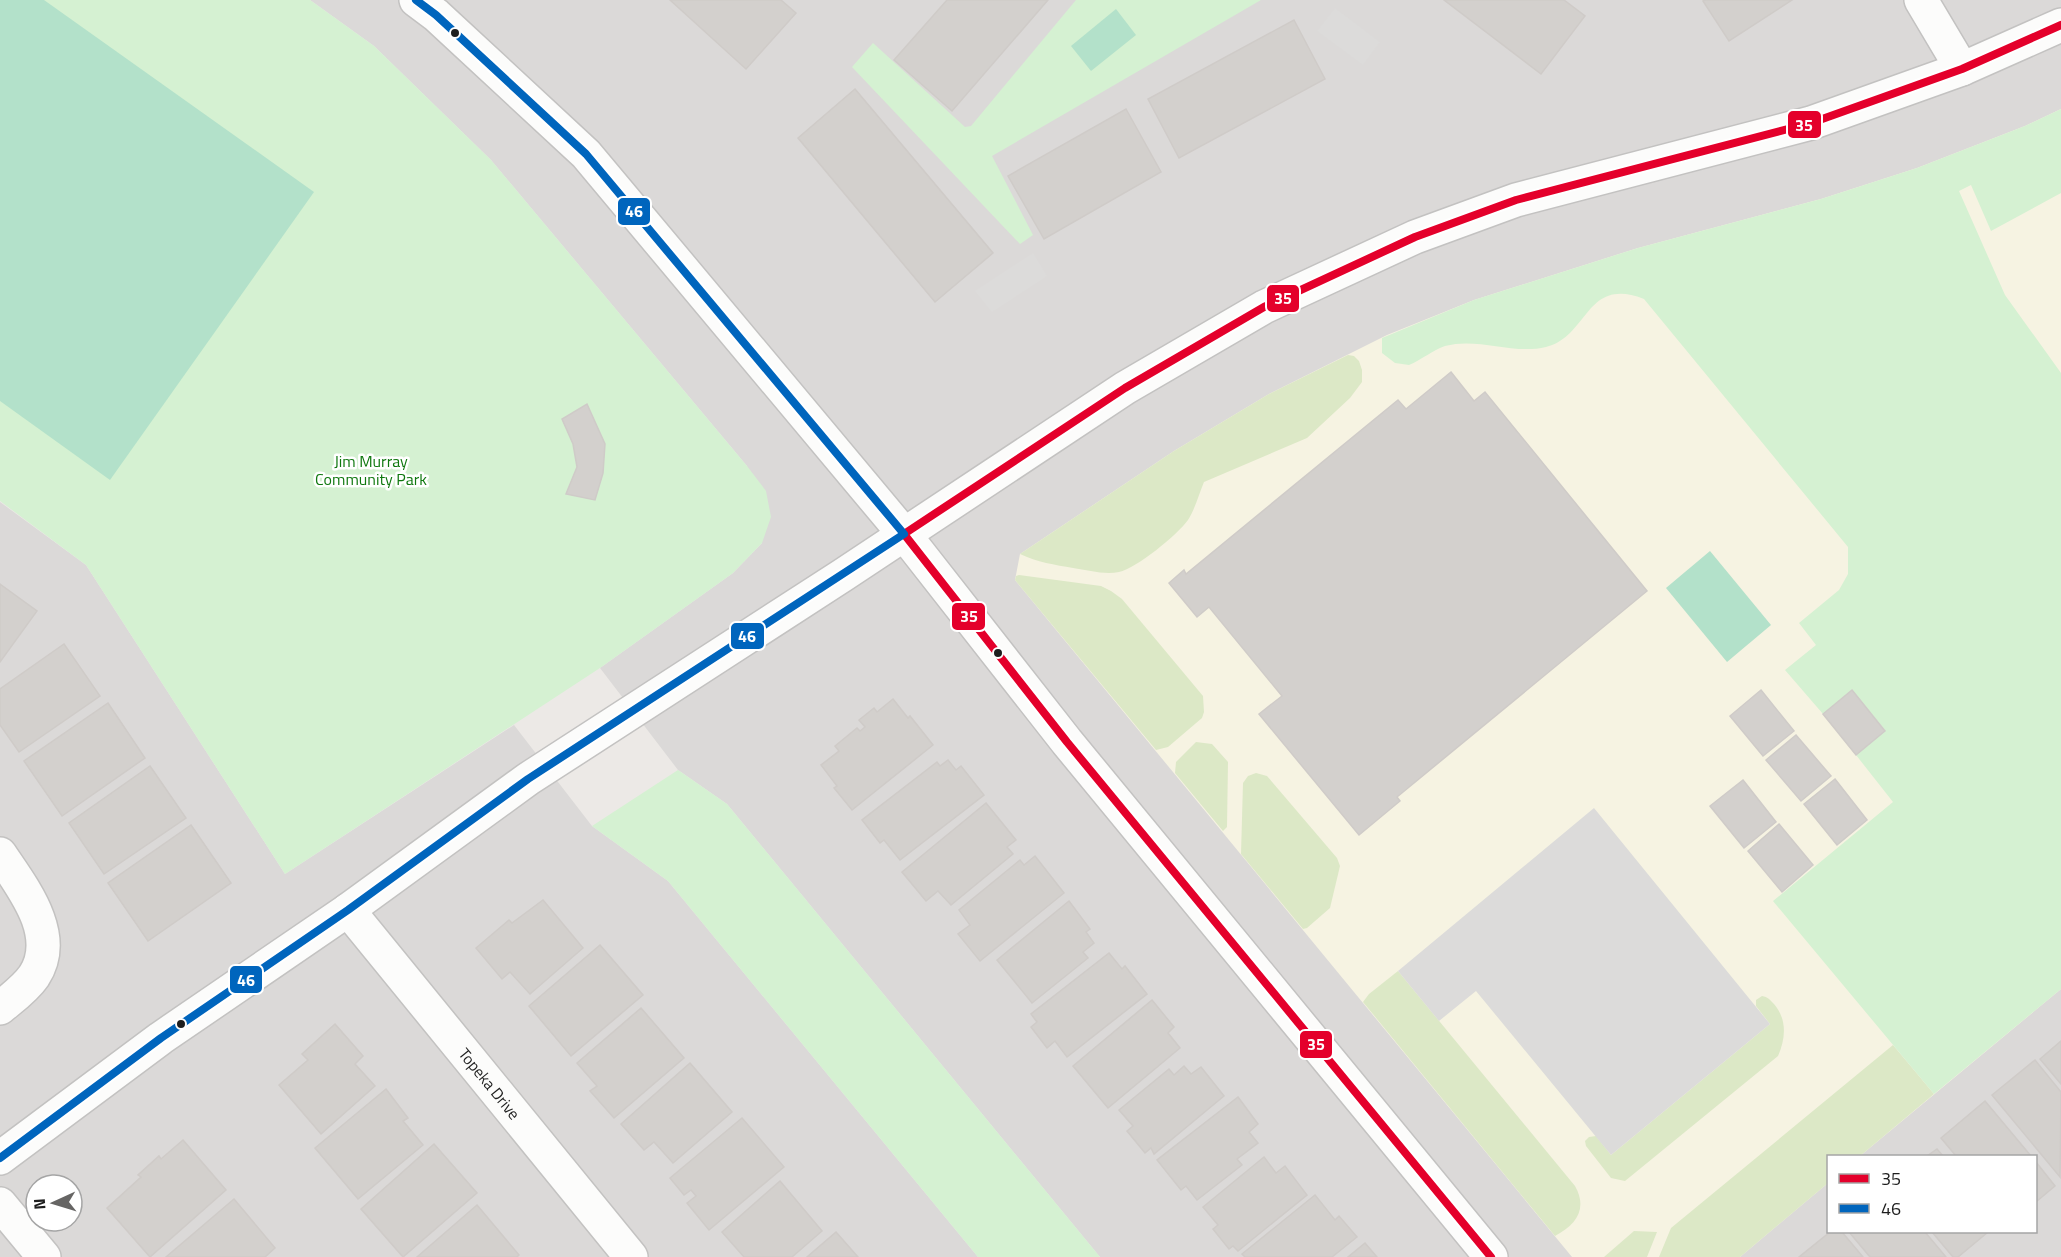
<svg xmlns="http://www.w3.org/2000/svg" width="2061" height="1257" viewBox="0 0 2061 1257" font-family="'Titillium Web',sans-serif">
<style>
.residential{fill:#dbd9d8;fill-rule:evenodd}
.education{fill:#f6f3e2}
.grass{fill:#dce8c6}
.park{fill:#d5f1d2}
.pitch{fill:#b3e1ca}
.parking{fill:#dcdbda}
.building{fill:#d3d0cd;stroke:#cfcbc8;stroke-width:1.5}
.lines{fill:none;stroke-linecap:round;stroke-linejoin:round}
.minor-casing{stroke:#c3c2c1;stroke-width:36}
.tertiary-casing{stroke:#c3c2c1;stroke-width:36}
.minor{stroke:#fcfcfb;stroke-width:33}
.tertiary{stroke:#fcfcfb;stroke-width:33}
.bus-1-casing{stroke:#fff;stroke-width:12}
.bus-2-casing{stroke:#fff;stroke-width:12}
.bus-1{stroke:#e4002b;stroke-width:8}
.bus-2{stroke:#0065bd;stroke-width:8}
.bus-dot{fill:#1e1e1e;stroke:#fff;stroke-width:2}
.labels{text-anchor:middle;stroke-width:5;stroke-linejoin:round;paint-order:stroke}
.park-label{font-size:16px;fill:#0f780f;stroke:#fff}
.street-label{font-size:16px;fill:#1e1e1e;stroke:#fff}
.line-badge{stroke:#fff;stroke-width:2}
.badge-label{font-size:16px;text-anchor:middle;font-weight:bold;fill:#fff}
</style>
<rect width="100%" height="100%" fill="#ece9e6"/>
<g class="residential">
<path d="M 310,0 L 2061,0 L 2061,1257 L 1100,1257 L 727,804 L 678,770 L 600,668 L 733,573 L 762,543 L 747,466 L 491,160 L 374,46 ZM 1828,1156 L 2036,1156 L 2036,1232 L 1828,1232 Z"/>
<path d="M 0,502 L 86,565 L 285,874 L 514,725 L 592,826 L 668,881 L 978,1257 L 0,1257 ZM 36,1185 L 72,1185 L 72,1221 L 36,1221 Z"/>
</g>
<polygon class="education" points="2061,109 2061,989 1860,1156 1828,1156 1828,1183 1740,1257 1572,1257 1015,580 1020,554 1174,451 1269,394 1387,335 1474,300 1638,248 1821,199 1917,168 2025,126"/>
<g class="grass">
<path d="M 1348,355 L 1354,356 L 1359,361 L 1362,370 L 1362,382 L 1350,398 L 1307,438 L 1204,482 C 1199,494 1195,509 1188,520 C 1177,535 1137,568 1119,572 C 1104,575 1088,570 1073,568 C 1055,565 1037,562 1020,554 L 1174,451 L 1269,394 Z"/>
<polygon points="1019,575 1101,586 1111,591 1122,599 1203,696 1204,712 1202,718 1168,747 1156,750 1015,580 1016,576"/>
<polygon points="1196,742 1212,744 1228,762 1227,827 1223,831 1175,773 1176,762"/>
<polygon points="1256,773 1267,776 1337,858 1340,866 1330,908 1307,928 1303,929 1241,854 1243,783 1248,776"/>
<path d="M 1398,971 L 1575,1186 C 1588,1209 1576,1225 1555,1236 L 1363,1002 L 1369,994 Z"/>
<path d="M 1762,996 C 1768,997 1769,999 1774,1004 C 1787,1019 1786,1038 1778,1056 L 1625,1181 L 1611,1178 L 1586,1146 L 1585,1141 L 1589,1137 L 1596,1136 L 1611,1155 L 1770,1024 L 1756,1006 L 1756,1000 Z"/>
<polygon points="1893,1045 1934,1094 1860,1156 1828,1156 1828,1183 1740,1257 1659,1257 1671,1228"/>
<polygon points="1634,1231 1657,1232 1647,1257 1604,1257"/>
</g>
<g class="park">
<polygon points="0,0 310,0 374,46 491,160 747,466 766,491 771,517 762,543 733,573 600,668 285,874 86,565 0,501"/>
<polygon points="1076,0 1261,0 992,156 1033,235 1020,244 852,67 873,43 965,127 971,126"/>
<path d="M 2061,109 L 2061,193 L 1991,231 L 1971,185 L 1959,191 L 2005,295 L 2061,373 L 2061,989 L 1934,1094 L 1773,901 L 1893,802 L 1856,755 L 1885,730 L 1852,690 L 1823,714 L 1785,670 L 1816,645 L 1799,623 L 1839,590 L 1848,574 L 1848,547 L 1644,299 C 1585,276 1589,337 1546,347 C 1513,355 1478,337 1445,346 C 1433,350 1421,360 1409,365 L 1395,363 L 1382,353 L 1382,338 L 1474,300 L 1638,248 L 1821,199 L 1917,168 L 2025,126 Z"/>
<polygon points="678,770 727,804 1100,1257 978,1257 668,881 592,826"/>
</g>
<g class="pitch">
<polygon points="0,0 44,0 314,192 110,480 0,401"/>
<polygon points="1116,9 1136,35 1091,71 1071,46"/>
<polygon points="1710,551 1771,625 1727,662 1666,588"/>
</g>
<g class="parking">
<polygon points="1335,8 1380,42 1363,65 1317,31"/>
<polygon points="1033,253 1047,276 992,312 975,291"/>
<polygon points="1594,808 1770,1024 1611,1155 1476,991 1439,1021 1398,971"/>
</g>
<g class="building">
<polygon points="670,0 781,0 796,13 746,69"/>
<polygon points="947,0 1048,0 952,111 894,60"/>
<polygon points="1444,0 1564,0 1585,16 1541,74"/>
<polygon points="1705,0 1792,0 1729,41 1703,1"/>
<polygon points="1294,20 1325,79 1179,158 1148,99"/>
<polygon points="855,89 993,253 935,302 798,138"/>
<polygon points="1126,109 1161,172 1044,239 1008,176"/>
<polygon points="1451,372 1474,401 1485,392 1647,591 1397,797 1400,801 1359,835 1259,714 1282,696 1209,607 1197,617 1169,583 1184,570 1186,574 1398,400 1406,409"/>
<polygon points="587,404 605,444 603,473 595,500 566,494 577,467 573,444 562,419"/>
<polygon points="0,584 37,611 0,662"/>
<polygon points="64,644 100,696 19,752 0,725 0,689"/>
<polygon points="1761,690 1794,731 1763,756 1730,716"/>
<polygon points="1852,690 1885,731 1856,755 1823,714"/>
<polygon points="893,699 908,718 910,716 933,745 852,810 834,788 837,786 821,765 839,751 835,746 857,728 860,731 865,727 859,720 874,708 877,712"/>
<polygon points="108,703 145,758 62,816 24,761"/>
<polygon points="1796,735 1831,776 1801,801 1766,760"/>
<polygon points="948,760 956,770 961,766 984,795 900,860 884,840 880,843 862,820 937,762 940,766"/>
<polygon points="150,766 186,818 104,874 69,823"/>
<polygon points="1835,779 1867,820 1837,845 1804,804"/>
<polygon points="1743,780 1776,822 1744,848 1710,806"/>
<polygon points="986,803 1016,840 1007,847 1013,854 951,905 938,891 926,901 902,872"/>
<polygon points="1779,824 1813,865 1782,892 1748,851"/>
<polygon points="191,825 231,883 148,941 108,883"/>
<polygon points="1035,856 1064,893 980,961 958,934 970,925 959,910 1020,860 1024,865"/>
<polygon points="543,900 583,948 530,994 510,972 502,979 476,948 509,920 512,923"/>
<polygon points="1069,901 1090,929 1086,932 1094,943 1083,952 1088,958 1032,1003 997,960"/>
<polygon points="600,945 643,995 571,1056 529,1006"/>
<polygon points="1109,953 1122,969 1125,966 1147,994 1067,1057 1055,1041 1047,1048 1031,1027 1037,1022 1031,1014"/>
<polygon points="1152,1000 1174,1027 1168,1033 1180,1048 1108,1108 1073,1066"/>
<polygon points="641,1008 684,1058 614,1118 590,1091 597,1086 577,1063"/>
<polygon points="335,1024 363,1056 355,1064 375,1086 321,1134 279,1085 308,1060 302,1054"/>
<polygon points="2061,1041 2061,1084 2040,1059"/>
<polygon points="2035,1060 2061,1092 2060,1177 1992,1095"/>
<polygon points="690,1063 732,1112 673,1163 654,1142 644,1150 621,1124"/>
<polygon points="1184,1066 1191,1074 1201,1067 1224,1096 1154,1154 1151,1148 1145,1153 1127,1131 1133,1126 1119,1110 1169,1069 1174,1075"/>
<polygon points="386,1089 408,1118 403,1121 423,1145 358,1199 315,1148"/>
<polygon points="1238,1097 1258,1124 1249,1132 1258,1143 1237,1159 1242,1165 1197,1200 1186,1186 1181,1190 1157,1160"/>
<polygon points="1985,1101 2031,1156 1956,1156 1941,1138"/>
<polygon points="742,1118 784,1167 709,1230 687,1203 696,1196 691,1190 684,1195 670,1178"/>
<polygon points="183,1140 226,1190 150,1257 107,1208 141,1177 138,1175 159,1156 161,1159"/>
<polygon points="434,1144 477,1193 403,1257 361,1209"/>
<polygon points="1937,1149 1943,1156 1927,1156"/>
<polygon points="1264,1157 1276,1173 1285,1166 1307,1195 1238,1251 1233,1246 1229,1249 1213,1229 1218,1225 1203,1207"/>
<polygon points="2036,1162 2055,1186 2036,1202"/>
<polygon points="780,1181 822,1231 792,1257 744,1257 722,1232"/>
<polygon points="1315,1195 1335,1220 1339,1216 1357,1237 1332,1257 1245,1257 1242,1254"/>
<polygon points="234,1199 275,1248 265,1257 166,1257"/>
<polygon points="477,1205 519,1255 517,1257 417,1257"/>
<polygon points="836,1232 858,1257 807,1257"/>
<polygon points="1830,1232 1842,1232 1863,1257 1799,1257"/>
<polygon points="1849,1232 1925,1232 1946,1257 1870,1257"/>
<polygon points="1932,1232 1988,1232 1958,1257 1953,1257"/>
<polygon points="1365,1243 1377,1257 1348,1257"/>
</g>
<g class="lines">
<g class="minor-casing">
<g id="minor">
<polyline points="1921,0 1962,69"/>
<path d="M 0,854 C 22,887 61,935 34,976 C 25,989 12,998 0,1008"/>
<path id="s1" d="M 348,910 L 631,1257"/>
<polyline points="0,1204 44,1257"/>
</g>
</g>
<g class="tertiary-casing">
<g id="tertiary">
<polyline points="416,0 436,15 586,154 904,534 1067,742 1491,1257"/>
<polyline points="0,1158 161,1038 348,910 528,779 843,575 1125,388 1264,307 1415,237 1516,200 1811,123 1962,69 2061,25"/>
</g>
</g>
<use href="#minor" class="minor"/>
<use href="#tertiary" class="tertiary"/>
<g class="bus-1-casing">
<polyline id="bus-1" points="1491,1257 1067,742 904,534 1125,388 1264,307 1415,237 1516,200 1811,123 1962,69 2061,25"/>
</g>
<g class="bus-2-casing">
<polyline id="bus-2" points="0,1158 161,1038 348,910 528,779 904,534 586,154 436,15 416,0"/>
</g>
<use href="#bus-1" class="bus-1"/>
<use href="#bus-2" class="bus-2"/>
</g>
<g class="bus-dot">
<circle cx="455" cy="33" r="5"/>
<circle cx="998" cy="653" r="5"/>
<circle cx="181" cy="1024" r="5"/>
</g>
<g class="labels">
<g class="park-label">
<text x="371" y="467">Jim Murray<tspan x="371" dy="18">Community Park</tspan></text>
</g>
<g class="street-label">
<text dy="6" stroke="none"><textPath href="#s1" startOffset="224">Topeka Drive</textPath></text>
</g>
</g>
<g class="line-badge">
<rect x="1787" y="110" width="35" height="29" rx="6" fill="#e4002b"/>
<rect x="617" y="197" width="34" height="29" rx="6" fill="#0065bd"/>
<rect x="1266" y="284" width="34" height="29" rx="6" fill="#e4002b"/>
<rect x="951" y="602" width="35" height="29" rx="6" fill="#e4002b"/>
<rect x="730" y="622" width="35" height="28" rx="6" fill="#0065bd"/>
<rect x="229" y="965" width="34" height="29" rx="6" fill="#0065bd"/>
<rect x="1299" y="1030" width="34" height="29" rx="6" fill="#e4002b"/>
</g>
<g class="badge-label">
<text x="1804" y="131">35</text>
<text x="634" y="217">46</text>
<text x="1283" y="304">35</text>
<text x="969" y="622">35</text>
<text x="747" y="642">46</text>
<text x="246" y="986">46</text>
<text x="1316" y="1050">35</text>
</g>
<rect x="1827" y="1155" width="210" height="78" fill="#ffffff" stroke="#a5a5a5" stroke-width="1.5"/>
<rect x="1839" y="1174" width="30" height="9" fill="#e4002b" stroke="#a5a5a5" stroke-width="1.5"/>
<text x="1881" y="1185" font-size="18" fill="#1e1e1e">35</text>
<rect x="1839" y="1204" width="30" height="9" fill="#0065bd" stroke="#a5a5a5" stroke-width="1.5"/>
<text x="1881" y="1215" font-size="18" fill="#1e1e1e">46</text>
<g transform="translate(54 1203) rotate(266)"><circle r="28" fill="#ffffff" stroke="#a5a5a5" stroke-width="1.5"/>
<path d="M0-4.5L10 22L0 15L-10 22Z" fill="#666564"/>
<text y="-9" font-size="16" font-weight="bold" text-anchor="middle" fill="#1e1e1e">N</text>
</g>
</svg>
